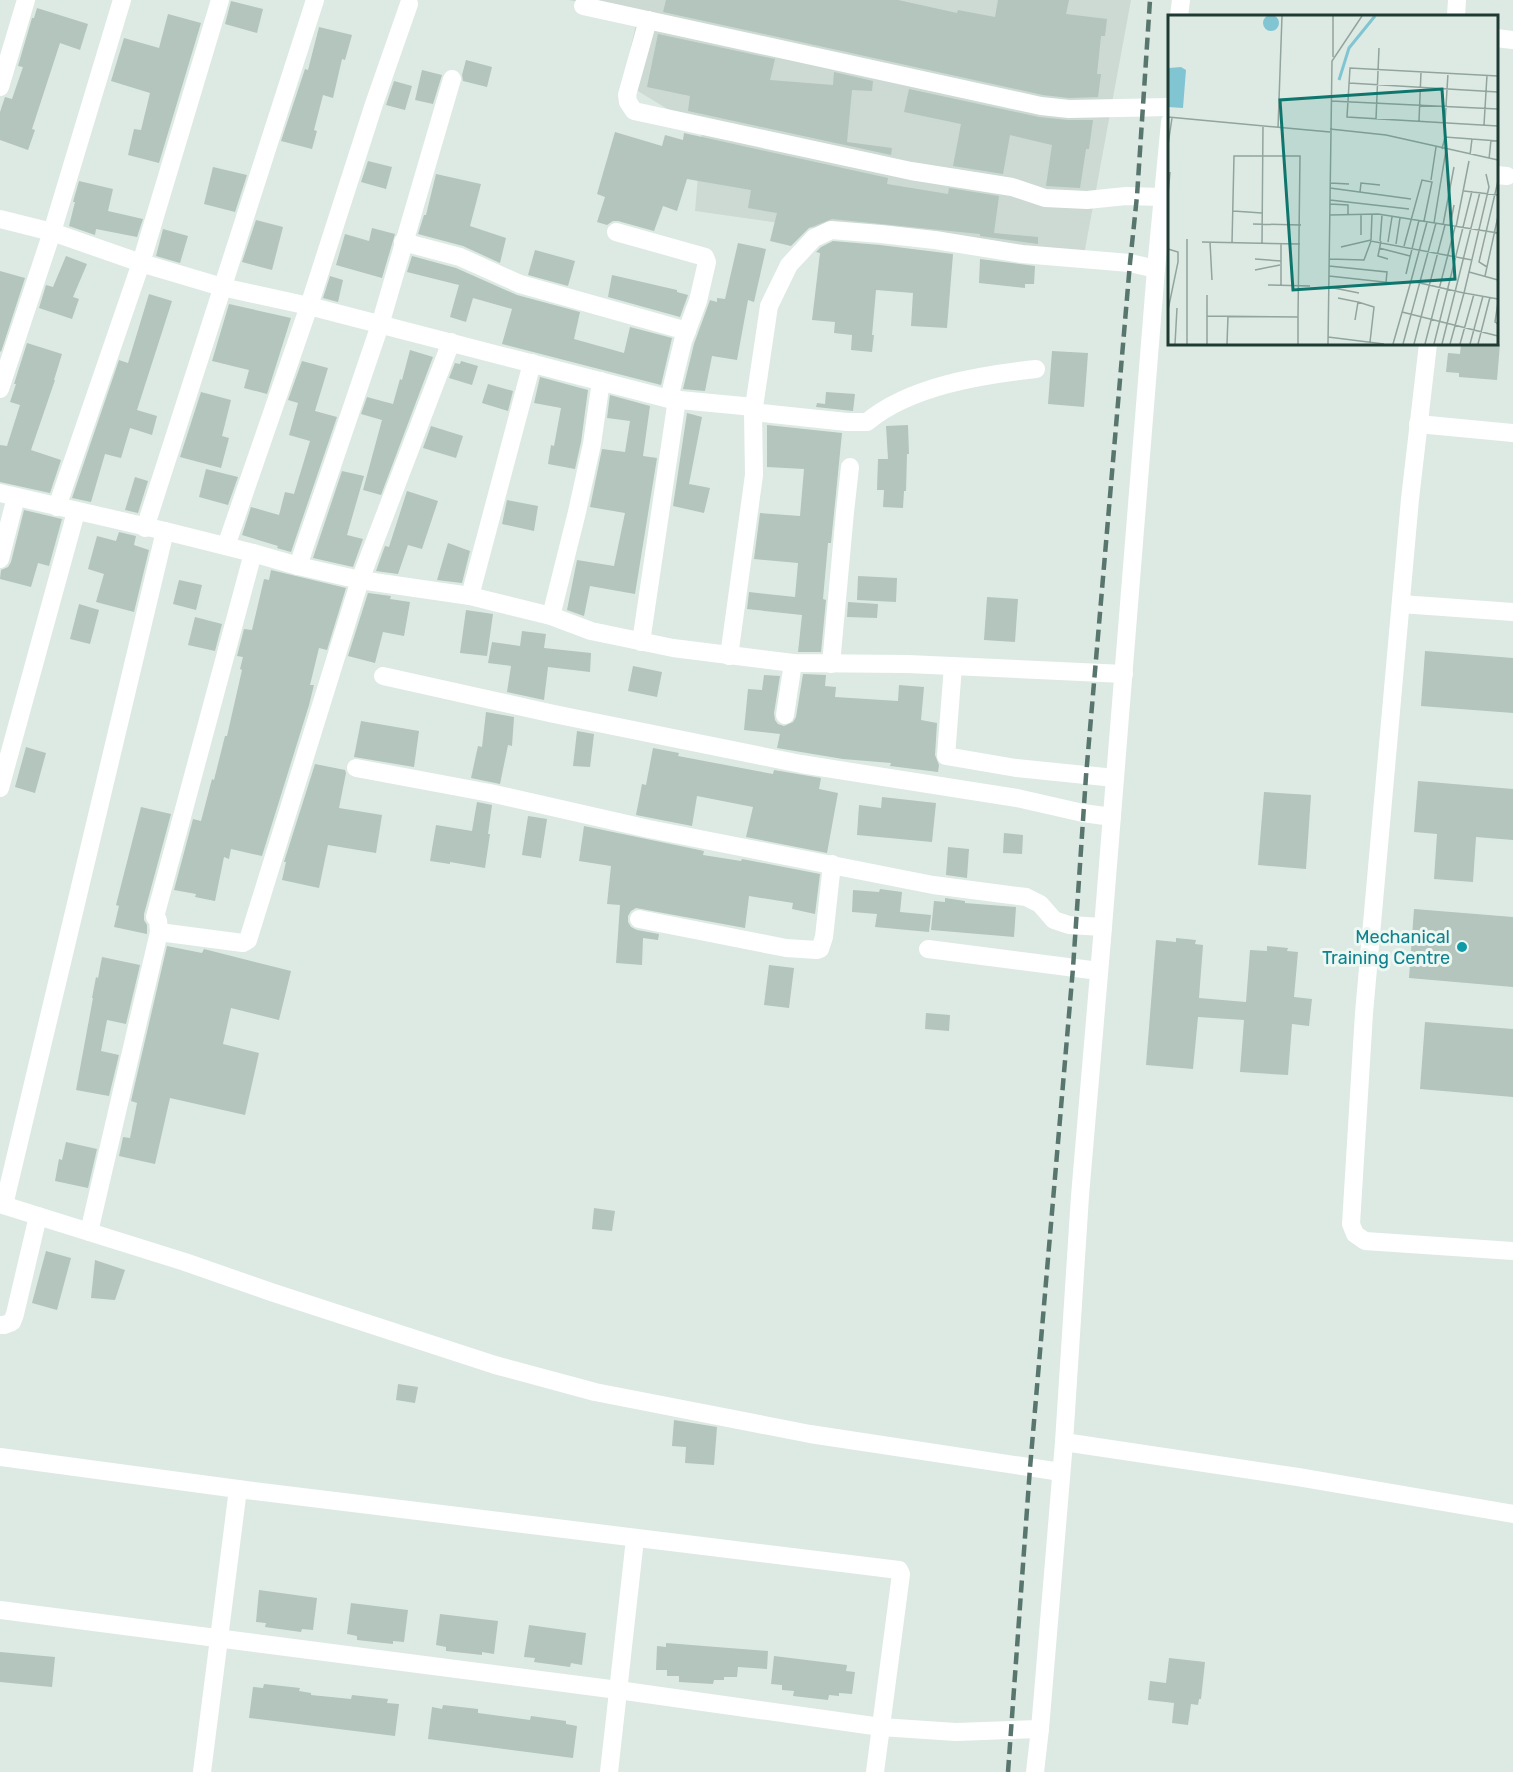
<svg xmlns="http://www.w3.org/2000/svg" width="1513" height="1772" viewBox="0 0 1513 1772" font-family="Rubik,sans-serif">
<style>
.built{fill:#ccdad3}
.building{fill:#b3c5bd}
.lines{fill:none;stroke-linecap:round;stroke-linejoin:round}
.minor{stroke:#fff;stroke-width:18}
.rail{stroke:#58766e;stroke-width:4.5;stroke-dasharray:12 6;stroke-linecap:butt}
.culture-dot{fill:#0f9aa8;stroke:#eef7f2;stroke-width:2}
.labels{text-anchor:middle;stroke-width:6;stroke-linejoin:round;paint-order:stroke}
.culture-label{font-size:18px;fill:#0d838f;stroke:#eef7f2;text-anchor:end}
.inset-river{fill:none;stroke:#82c5d2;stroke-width:3}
.inset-road{fill:none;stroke:#91a49d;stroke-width:1.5}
.view{fill:#0f766e;fill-opacity:0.15;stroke:#0f766e;stroke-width:3}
.inset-edge{fill:none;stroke:#1e3a33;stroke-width:3}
</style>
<rect width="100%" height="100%" fill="#ddeae4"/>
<polygon class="built" points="569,0 1131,0 1082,266 695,211 702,130 623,82 638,16"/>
<g class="building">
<polygon points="666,0 898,0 957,13 958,10 995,17 998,0 1069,0 1066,14 1107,19 1105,36 1101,36 1097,74 1101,74 1098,97 1069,98 1043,95 663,12"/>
<polygon points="231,1 263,9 257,33 225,24"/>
<polygon points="37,8 88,24 80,50 60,43 32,129 35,130 28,150 0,140 0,112 5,97 12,99 23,67 18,66 32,18 34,18"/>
<polygon points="168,14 201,23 159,163 128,155 134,129 141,130 150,93 111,81 124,38 159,48"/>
<polygon points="319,27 352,35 345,60 342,59 333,98 323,95 314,130 317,131 312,149 281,141 305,69 308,70"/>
<polygon points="658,34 775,59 770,80 833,85 834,72 873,81 872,91 852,90 847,142 892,148 891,155 688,111 690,96 647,87"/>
<polygon points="466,60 492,67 487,87 463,81 462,75"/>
<polygon points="422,70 442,75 433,104 415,100"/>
<polygon points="394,81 412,86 405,110 386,105"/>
<polygon points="909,89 1039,117 1068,120 1093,120 1089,149 1086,149 1080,188 1046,186 1052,145 1010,135 1003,174 953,166 961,124 904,112"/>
<polygon points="615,132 662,146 665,135 683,140 684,133 888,178 887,184 948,194 949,188 999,196 994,233 1038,237 1038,244 980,236 980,234 832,219 809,228 791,246 770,241 777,213 748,208 751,190 687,179 677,211 663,206 654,231 618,221 613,221 607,225 597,222 605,197 597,194"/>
<polygon points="368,161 392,167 386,189 361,182"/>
<polygon points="213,167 247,175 235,212 204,204"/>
<polygon points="436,174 481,184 470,226 506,238 500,263 463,246 418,234 424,215 426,215"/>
<polygon points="79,181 113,189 108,211 143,219 137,237 96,229 95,235 69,226 75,202 73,202"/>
<polygon points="256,220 283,227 272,270 242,262"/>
<polygon points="372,228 395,234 382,278 336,265 345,234 369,241"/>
<polygon points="163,229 188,236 180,263 156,256"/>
<polygon points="833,241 880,245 953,254 947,328 911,326 913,293 876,290 872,335 874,335 872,352 851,350 852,335 834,333 835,322 812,320 820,253 816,252 821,247"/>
<polygon points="738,243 766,249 754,302 748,300 737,360 712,356 705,391 683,389 694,344 710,300 717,302 717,298 725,299"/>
<polygon points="535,250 575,261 568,286 528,275"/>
<polygon points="66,256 87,264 73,297 79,299 72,319 39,308 46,285 53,287"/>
<polygon points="412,256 456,268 517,295 580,312 574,339 624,353 630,327 672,338 661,385 502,344 512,309 473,298 466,322 450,317 459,285 407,272"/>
<polygon points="980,259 1035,266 1034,284 1025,284 1025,288 979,283"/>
<polygon points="0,271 25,278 1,352 0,351"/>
<polygon points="612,275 677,290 677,292 688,295 680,317 608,297"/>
<polygon points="330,276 343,280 338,302 323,298"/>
<polygon points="149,294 172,301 137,410 157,416 152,435 130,428 121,458 105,454 91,502 72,498 119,360 128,363"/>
<polygon points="229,304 291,318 267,394 244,388 249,370 212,361"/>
<polygon points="27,343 62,354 54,380 55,380 31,450 61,460 50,493 0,482 0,445 7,446 20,405 10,402 16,384 14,384"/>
<polygon points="1461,344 1500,344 1497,380 1459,377 1459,373 1446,372 1448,353 1460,354"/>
<polygon points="410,350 433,357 381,495 363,490 382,420 361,414 367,397 393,404 400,379 402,380"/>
<polygon points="1052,351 1088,353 1084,407 1048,404"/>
<polygon points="302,361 328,368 315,411 337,417 291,552 277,548 278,546 242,535 251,507 279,515 285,492 294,494 310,441 289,435 298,403 288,400"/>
<polygon points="461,361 478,366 472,385 449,378 455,363 460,364"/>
<polygon points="540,377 588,390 581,442 575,469 548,464 551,445 554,446 561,408 534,403"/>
<polygon points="488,384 513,391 508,411 482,403"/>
<polygon points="201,392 231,400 222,436 229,438 221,468 180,457"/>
<polygon points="826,392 855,394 853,411 816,407 817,403 825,404"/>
<polygon points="610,395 650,406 643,456 657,458 635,594 590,586 584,616 567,610 577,560 614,566 625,513 590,507 602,449 625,452 630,421 607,418"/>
<polygon points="687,413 702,417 689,484 710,488 704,513 673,506"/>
<polygon points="767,425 842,433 831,543 828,543 823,599 826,600 821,652 798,652 802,615 747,609 749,592 795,597 798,563 754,559 760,513 800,516 804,469 767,467"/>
<polygon points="908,425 909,454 907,454 906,491 904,491 903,508 883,507 884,490 877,490 878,459 888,459 886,426"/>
<polygon points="431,426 463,436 456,458 423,448"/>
<polygon points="206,469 238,477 228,505 199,497"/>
<polygon points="342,471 364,476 347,535 363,539 353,567 313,558"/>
<polygon points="135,477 148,481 138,513 125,510"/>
<polygon points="407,491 438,501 422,549 408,545 398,574 376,571 385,546 389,547"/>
<polygon points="507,500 538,506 534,531 502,524"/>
<polygon points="24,510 62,519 49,566 38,563 31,587 0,579 1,570 8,567 11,562"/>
<polygon points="119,532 136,536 134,545 149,550 134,612 96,602 104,574 88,569 97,536 116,541"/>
<polygon points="448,543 470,551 462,583 437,580"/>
<polygon points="271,570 346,588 327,650 319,648 310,685 314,685 309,705 262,856 231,849 229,859 224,857 215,901 195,897 196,894 174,890 193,819 201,821 212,779 214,780 225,736 227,736 242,670 240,669 243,657 237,656 244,629 252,630 264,579 269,580"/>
<polygon points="858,576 897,578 896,602 857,600"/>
<polygon points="179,580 202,585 196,610 173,604"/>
<polygon points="368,593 391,596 390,599 410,602 404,636 383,632 375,663 348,656"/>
<polygon points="987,597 1018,599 1015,642 984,640"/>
<polygon points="848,602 878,604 877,618 847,617"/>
<polygon points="79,604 99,610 90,644 70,639"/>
<polygon points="466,610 493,614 487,656 460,653"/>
<polygon points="195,617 222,624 215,651 188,645"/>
<polygon points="522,631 546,634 544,648 591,653 590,672 548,667 544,700 507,692 511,666 488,663 492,642 520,646"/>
<polygon points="1425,651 1513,658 1513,713 1421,706"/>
<polygon points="633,666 662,672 657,697 628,691"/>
<polygon points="803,674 826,675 825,686 836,687 835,697 898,701 899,685 924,687 921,720 937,723 935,755 939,765 938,772 890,766 891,763 843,759 777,748 780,734 744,730 748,689 762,690 764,675 780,676 774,713 775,720 778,724 784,726 793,722 796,717"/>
<polygon points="486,712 514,717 512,746 508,745 500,784 471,778 478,746 482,747"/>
<polygon points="361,721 419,731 414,767 354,757"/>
<polygon points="577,731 594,734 590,767 573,766"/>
<polygon points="26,747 46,753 35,793 15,787"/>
<polygon points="653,748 679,753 678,756 773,774 774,770 821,778 819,789 838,793 827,853 746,837 753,807 697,796 692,826 636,815 642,784 646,785"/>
<polygon points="315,764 345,770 346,773 339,808 382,815 376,853 328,845 319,888 282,880 286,862 284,862"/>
<polygon points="1418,781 1513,789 1513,840 1476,837 1473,882 1434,879 1437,834 1414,832"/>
<polygon points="1264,792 1311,795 1306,869 1258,865"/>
<polygon points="882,797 936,803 932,842 857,835 859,805 881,808"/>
<polygon points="477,802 492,805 488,834 490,834 485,868 450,862 450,864 430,861 436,825 472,831"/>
<polygon points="141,807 171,814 144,914 144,920 147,925 147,934 114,927 119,906 116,905"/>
<polygon points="528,816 547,819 541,858 522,855"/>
<polygon points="584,826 704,851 703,855 741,861 742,859 820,874 815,914 792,909 793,903 749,896 745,928 636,908 631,911 628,916 628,922 631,927 637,930 659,934 658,940 643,938 642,965 616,963 620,905 607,904 611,866 579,861"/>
<polygon points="1004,833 1023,835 1022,854 1003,853"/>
<polygon points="948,847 969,849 967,878 946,875"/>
<polygon points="880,889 902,892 900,912 931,915 929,932 875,927 877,914 852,912 853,890 879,892"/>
<polygon points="945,898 965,901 965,903 1016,907 1014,937 931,930 934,901 945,902"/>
<polygon points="1414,909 1513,917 1513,987 1409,978"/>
<polygon points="1176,938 1196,940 1195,944 1203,945 1199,998 1246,1002 1250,950 1267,951 1267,946 1288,948 1287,951 1298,952 1294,997 1312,999 1309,1026 1292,1024 1288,1075 1240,1072 1244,1020 1198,1017 1193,1069 1146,1065 1156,940 1176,942"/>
<polygon points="167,946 202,953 204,949 291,971 279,1020 231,1008 223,1044 259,1053 245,1115 170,1098 155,1164 119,1156 123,1137 130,1138 137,1103 131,1101"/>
<polygon points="102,957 140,965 126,1024 107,1020 101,1051 119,1055 109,1096 76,1090 93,998 92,998 96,977 98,978"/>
<polygon points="769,965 794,968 789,1008 764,1005"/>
<polygon points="926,1013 950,1015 949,1031 925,1029"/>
<polygon points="1425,1022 1513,1029 1513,1097 1420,1089"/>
<polygon points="66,1142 97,1149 88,1188 55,1181 59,1159 62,1160"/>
<polygon points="594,1208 615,1211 612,1231 592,1229"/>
<polygon points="46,1251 71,1258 57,1310 32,1303"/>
<polygon points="95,1260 125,1270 115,1300 91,1298"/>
<polygon points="398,1384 418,1387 415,1403 396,1400"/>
<polygon points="674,1420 717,1427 714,1465 685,1463 686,1447 672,1446"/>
<polygon points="259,1590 317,1598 313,1630 302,1629 301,1632 265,1627 266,1623 256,1622"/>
<polygon points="351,1603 408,1610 404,1642 393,1641 393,1644 357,1640 357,1636 347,1634"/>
<polygon points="440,1614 498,1621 494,1654 482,1652 482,1655 446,1651 446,1647 436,1645"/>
<polygon points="529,1625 586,1633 582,1665 571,1663 570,1667 534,1662 535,1658 524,1657"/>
<polygon points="666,1643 768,1651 767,1669 738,1667 737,1677 724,1677 724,1680 714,1680 713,1684 679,1682 679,1676 667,1676 667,1670 656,1670 657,1646 666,1647"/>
<polygon points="0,1652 55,1657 52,1687 0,1682"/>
<polygon points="774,1656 847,1665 846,1671 855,1672 852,1694 839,1693 839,1696 829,1695 828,1700 793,1696 794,1691 782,1690 782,1685 771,1684"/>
<polygon points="1169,1658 1205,1662 1201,1699 1199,1699 1198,1705 1191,1704 1188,1725 1172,1723 1174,1703 1148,1700 1150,1681 1166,1683"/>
<polygon points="264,1684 300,1688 299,1691 311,1693 311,1695 351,1699 352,1695 388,1699 387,1703 399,1704 395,1736 249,1718 253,1687 263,1688"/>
<polygon points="443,1705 478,1709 478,1713 530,1720 531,1716 566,1721 566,1724 577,1726 573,1758 428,1739 432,1707 442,1709"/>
</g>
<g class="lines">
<g class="minor">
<polyline points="583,6 1041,106 1069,109 1170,107"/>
<polyline points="1179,16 1181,0"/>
<polyline points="1456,16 1457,0"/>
<polyline points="648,20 627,95 628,102 634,111 911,171 1012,187 1045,198 1087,200 1126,196 1162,197"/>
<polyline points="1496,38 1513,40"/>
<polyline points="0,87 26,0"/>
<polyline points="1496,175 1507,176"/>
<polyline points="0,219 52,232 141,263 222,287 309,306 669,399 754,407 769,306 789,265 814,238 831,230 881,234 935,240 1022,254 1130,263 1156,269"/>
<polyline points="616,232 705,257 707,262 698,301 683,341 669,399"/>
<polyline points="403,242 460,257 520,284 687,331"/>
<polyline points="1428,344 1410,499 1364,1013 1351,1224 1355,1234 1365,1241 1513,1251"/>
<polyline points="0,389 52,232 122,0"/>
<path d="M 754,407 L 753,412 L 847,422 L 867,422 C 910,386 981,375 1036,369"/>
<polyline points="1418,424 1513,433"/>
<polyline points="0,493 165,531 253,553 298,566 360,580 470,596 551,616 591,631 673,648 793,663 908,664 1124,674"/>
<polyline points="57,507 141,263 220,0"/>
<polyline points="145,528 315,0"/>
<polyline points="226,546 309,306 374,104 409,4"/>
<polyline points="253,553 155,917 158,920 159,932 243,943 248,940 360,580 451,342"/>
<polyline points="0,559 16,497"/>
<polyline points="298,566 380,325 452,79"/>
<polyline points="470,596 532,363"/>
<polyline points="1401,604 1513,612"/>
<polyline points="551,616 577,512 592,444 601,381"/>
<polyline points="641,642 677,399"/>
<polyline points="729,656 754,475 753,412"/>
<polyline points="831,664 845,512 850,467"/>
<polyline points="953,666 946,756 1016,768 1115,778"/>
<polyline points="383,676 554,714 801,764 1017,798 1083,813 1112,817"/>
<polyline points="785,715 793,663"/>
<polyline points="356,768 490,793 649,829 933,885 1026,897 1040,904 1054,920 1069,925 1103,927"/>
<polyline points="0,788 76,512"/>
<polyline points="639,919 786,948 817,950 820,949 824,937 832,864"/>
<polyline points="928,949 1099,971"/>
<polyline points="0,1204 185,1262 271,1292 495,1365 595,1392 810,1434 1061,1472"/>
<polyline points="4,1205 165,531"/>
<polyline points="89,1232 159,932"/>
<polyline points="0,1325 4,1325 12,1322 15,1314 38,1216"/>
<polyline points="1064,1442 1298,1477 1513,1514"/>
<polyline points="0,1457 238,1489 899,1570 901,1574 875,1772"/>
<polyline points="0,1610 618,1690 881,1727 956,1732 1040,1729"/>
<polyline points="202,1772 238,1489"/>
<polyline points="609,1772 635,1539"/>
<polyline points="1035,1772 1040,1729 1064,1442 1080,1196 1103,927 1156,269 1170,122"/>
</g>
<polyline class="rail" points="1008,1772 1030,1468 1073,968 1086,776 1130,263 1137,196 1150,0"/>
</g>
<circle class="culture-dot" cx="1462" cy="947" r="6"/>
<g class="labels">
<g class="culture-label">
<text x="1450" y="943">Mechanical<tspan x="1450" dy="21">Training Centre</tspan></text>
</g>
</g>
<g transform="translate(1168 15)">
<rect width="330" height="330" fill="#ddeae4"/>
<path d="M95 8a8 8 0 1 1 16 0a8 8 0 1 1-16 0ZM 13,52 L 18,55 L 15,93 L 0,92 L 1,53 Z" fill="#82c5d2"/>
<path class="inset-river" d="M 171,65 L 181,33 L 207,1"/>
<path class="inset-road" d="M 165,1 L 165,42M 330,61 L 182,53 L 179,102 L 330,111M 181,68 L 330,77M 163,86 L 330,94M 0,102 L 162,117M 208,104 L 211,33M 251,106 L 253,57M 277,108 L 280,58M 316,110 L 319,60M 110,113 L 114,1M 162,114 L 218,120 L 330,145M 0,130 L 4,103M 274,134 L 277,122 L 304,124M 302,140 L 304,124 L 330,126M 321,144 L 323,125M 318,159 L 321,172 L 301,257 L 330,265M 263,165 L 268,132M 162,168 L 181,169M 162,173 L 243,184M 296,176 L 330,180M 192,177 L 193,168 L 212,170M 0,180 L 2,157M 162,185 L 241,194M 162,189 L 180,190 L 180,200M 65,196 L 94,198M 162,200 L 210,199 L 330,218M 266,208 L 278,135M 85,209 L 133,210M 275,210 L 286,152M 282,211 L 286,190M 288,212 L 301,146M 193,220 L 193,199M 19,224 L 19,329M 203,225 L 204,199M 212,226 L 214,200M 213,226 L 210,241 L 220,244M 34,227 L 132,229M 42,227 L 44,265M 220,227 L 224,202M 94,228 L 95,111M 228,229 L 232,203M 236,231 L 254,165 L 264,167 L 256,206M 173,232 L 203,225M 211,233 L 242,241M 0,234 L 10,237 L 10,247 L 0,295M 87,244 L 113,246M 161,244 L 196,245 L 203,226 L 304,245M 161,251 L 219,257 L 218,267M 319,252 L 311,247 L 330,166M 87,255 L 112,250M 301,257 L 296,278 L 330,284M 238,259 L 251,205M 161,261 L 225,268M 317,261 L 330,201M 243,266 L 259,207M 100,270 L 142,271M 113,270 L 113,229M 161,272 L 191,278M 170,283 L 190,287 L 187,305M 190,287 L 206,292 L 202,327M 330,287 L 327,307 L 330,309M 234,297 L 330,321M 39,301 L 130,302 L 132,141 L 66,141 L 64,228M 160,322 L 216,329M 7,329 L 9,293M 39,329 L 39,280M 59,329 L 60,301M 130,329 L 130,302M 160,329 L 164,46 L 194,1M 225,329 L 243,266 L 296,278 L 282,329M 235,329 L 268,208M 246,329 L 277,210M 257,329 L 287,212M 266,329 L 304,176M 274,329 L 312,177M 292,329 L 306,279M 302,329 L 315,281M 310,329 L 322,282"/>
<path class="view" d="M 274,74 L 287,264 L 125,275 L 112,85 Z"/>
<rect width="330" height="330" class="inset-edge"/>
</g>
</svg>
